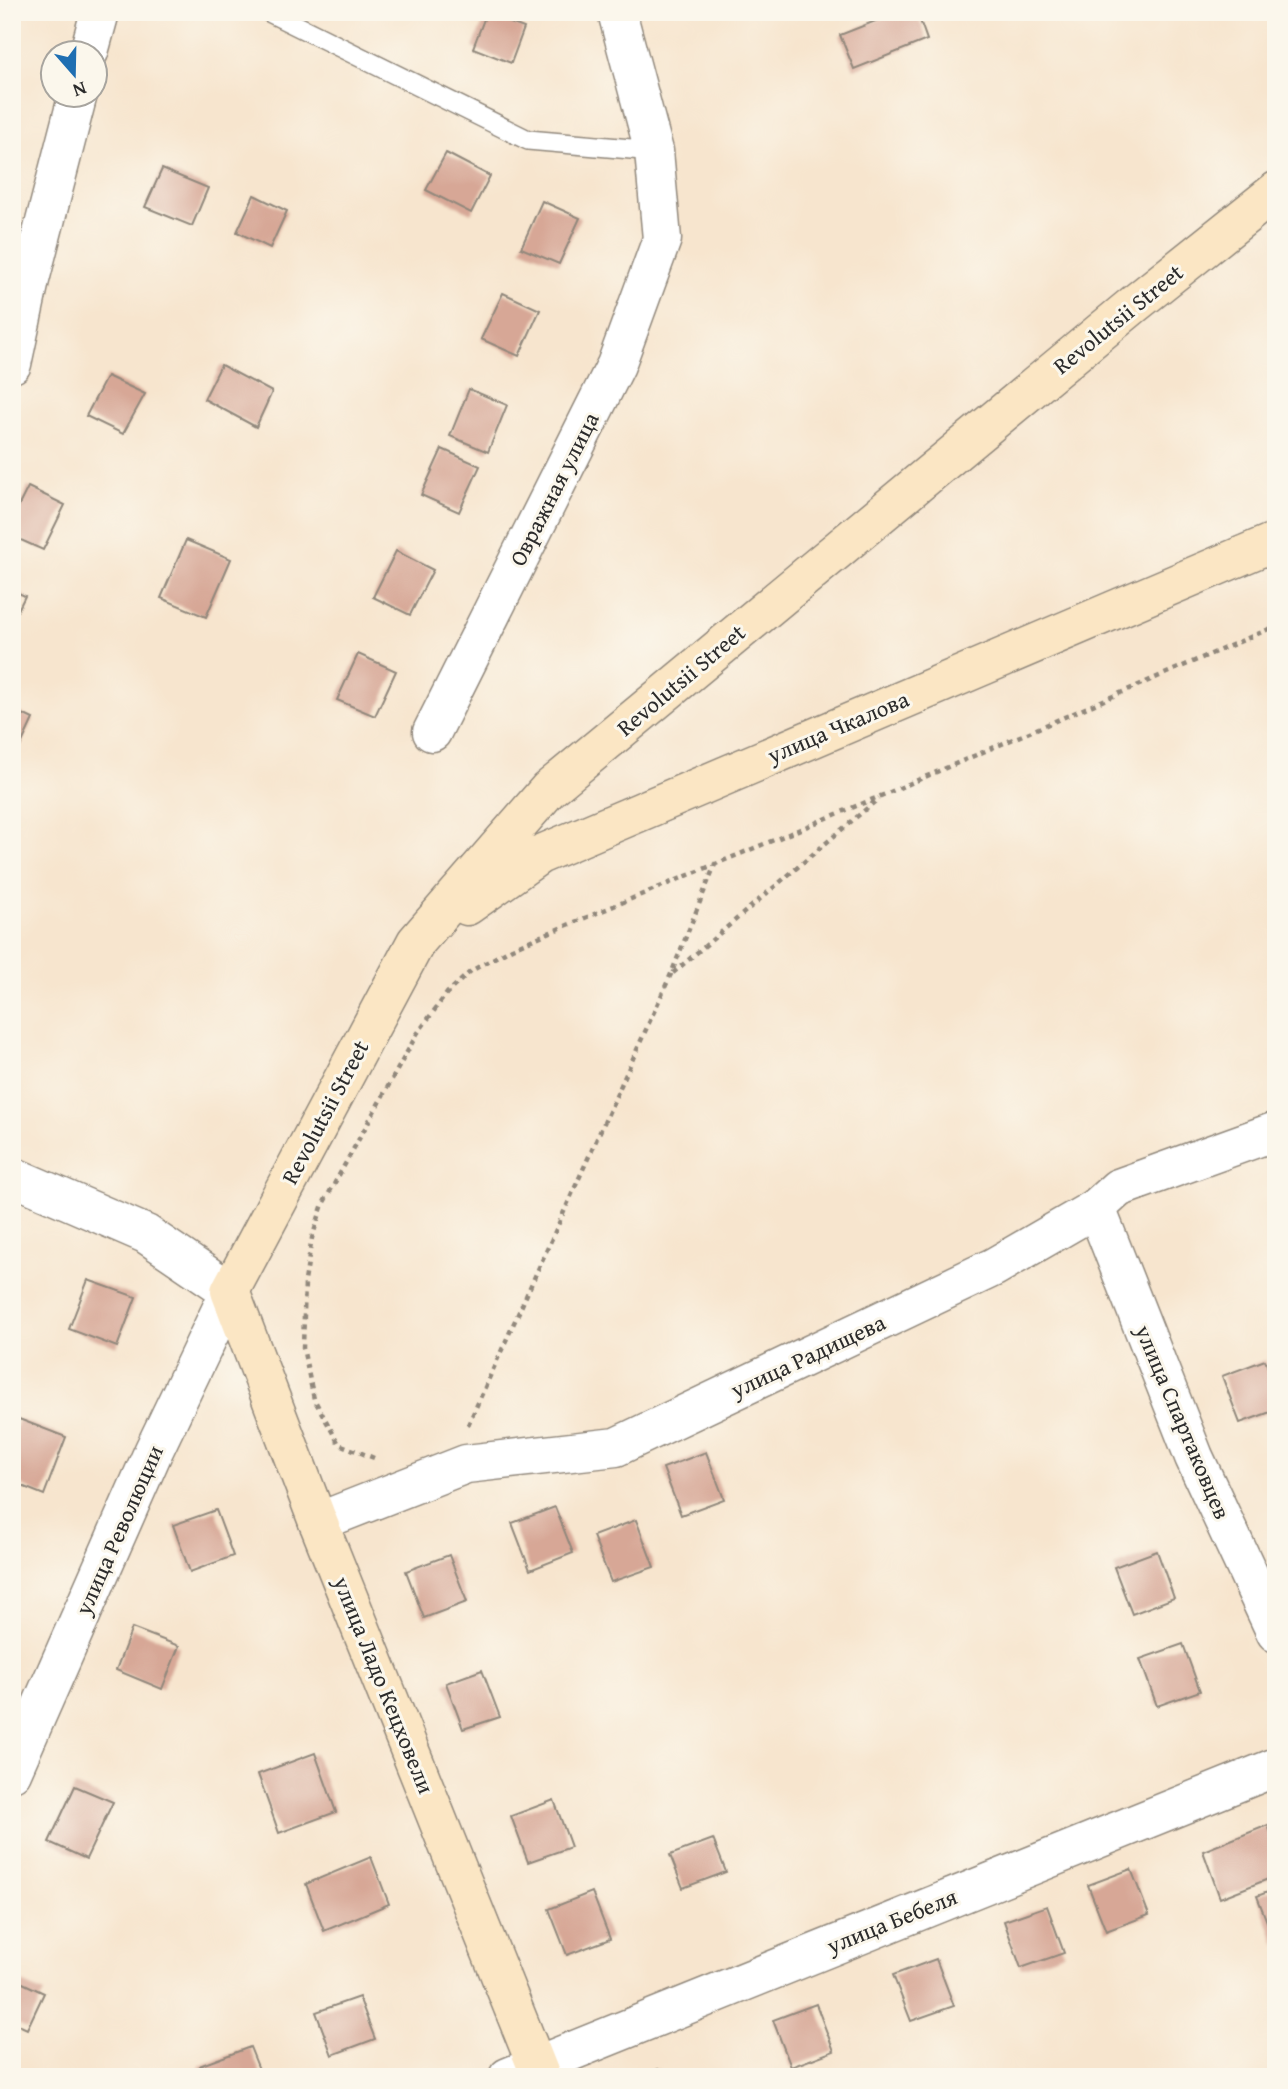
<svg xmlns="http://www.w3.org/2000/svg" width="1288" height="2089" viewBox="0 0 1288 2089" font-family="'Gentium Book Plus',serif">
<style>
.building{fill:#d7a796}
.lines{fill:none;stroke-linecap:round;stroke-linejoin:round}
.service-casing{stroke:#91887c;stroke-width:22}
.minor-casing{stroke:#91887c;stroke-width:41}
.secondary-casing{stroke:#91887c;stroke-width:41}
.path{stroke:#91887c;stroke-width:4.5;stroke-dasharray:5 5;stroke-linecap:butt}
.service{stroke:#fff;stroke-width:19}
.minor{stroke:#fff;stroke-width:38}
.secondary{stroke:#fbe6c4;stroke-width:38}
.labels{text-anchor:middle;stroke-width:6;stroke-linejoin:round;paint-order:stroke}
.street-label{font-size:23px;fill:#2b2b2b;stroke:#fbf7ec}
</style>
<rect width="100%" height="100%" fill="#fbf7ec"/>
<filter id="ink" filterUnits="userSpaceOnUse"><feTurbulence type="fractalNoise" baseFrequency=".0143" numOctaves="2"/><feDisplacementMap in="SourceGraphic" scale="14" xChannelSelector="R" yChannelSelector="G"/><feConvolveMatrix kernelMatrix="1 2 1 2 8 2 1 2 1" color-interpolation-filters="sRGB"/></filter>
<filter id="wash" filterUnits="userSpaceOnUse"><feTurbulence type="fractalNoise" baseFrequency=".00686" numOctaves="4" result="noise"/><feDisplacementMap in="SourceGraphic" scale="28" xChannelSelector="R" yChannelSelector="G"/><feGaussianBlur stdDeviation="1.57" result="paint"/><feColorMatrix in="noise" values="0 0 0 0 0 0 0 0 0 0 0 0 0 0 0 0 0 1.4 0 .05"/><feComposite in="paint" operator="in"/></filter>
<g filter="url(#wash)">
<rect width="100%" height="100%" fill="#f7e5ce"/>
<g id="blocks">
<g class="building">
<polygon points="898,12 917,12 927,40 854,69 840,35"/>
<polygon points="486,14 524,28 511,63 473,48"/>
<polygon points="446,153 490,176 471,213 426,190"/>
<polygon points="162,169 208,188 192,226 145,207"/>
<polygon points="254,195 287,211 270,248 237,232"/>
<polygon points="542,201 580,218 559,264 521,248"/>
<polygon points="503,293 540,310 519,356 481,339"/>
<polygon points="221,365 272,392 256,427 204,399"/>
<polygon points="107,376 145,394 123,434 86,416"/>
<polygon points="469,389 507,405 488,452 450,436"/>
<polygon points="442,449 480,466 459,512 421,495"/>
<polygon points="28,487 65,505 43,550 12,536 12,519"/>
<polygon points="186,540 231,559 206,617 161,598"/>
<polygon points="396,551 433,570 410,615 373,597"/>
<polygon points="12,590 25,596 12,622"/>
<polygon points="358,654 396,671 375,716 337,700"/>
<polygon points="12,709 33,719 12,764"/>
<polygon points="88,1280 136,1297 117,1347 69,1329"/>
<polygon points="1265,1360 1276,1388 1276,1410 1240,1423 1222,1376"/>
<polygon points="19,1419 66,1437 44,1495 12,1482 12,1436"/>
<polygon points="706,1452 724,1499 681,1515 663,1468"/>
<polygon points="555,1507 573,1553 530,1570 512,1523"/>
<polygon points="216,1510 233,1556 190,1572 173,1525"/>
<polygon points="636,1520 654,1567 611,1582 593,1536"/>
<polygon points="1157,1551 1174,1598 1132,1614 1114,1567"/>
<polygon points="449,1555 467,1602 424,1618 406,1571"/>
<polygon points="132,1628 179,1646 162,1689 116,1670"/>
<polygon points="1183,1644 1200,1691 1157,1706 1140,1659"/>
<polygon points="482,1670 500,1717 463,1729 446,1683"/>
<polygon points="315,1753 336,1812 279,1833 258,1774"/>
<polygon points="75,1786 113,1802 86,1859 49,1842"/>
<polygon points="554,1800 571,1847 528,1862 511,1816"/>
<polygon points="1268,1825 1276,1847 1276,1876 1220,1898 1203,1851"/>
<polygon points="713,1839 726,1872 683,1888 670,1855"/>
<polygon points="371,1857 389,1904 324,1931 306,1884"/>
<polygon points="1131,1869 1149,1915 1106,1931 1088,1885"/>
<polygon points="1276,1889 1276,1945 1257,1896"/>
<polygon points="592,1892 610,1939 567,1955 549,1909"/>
<polygon points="1047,1906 1064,1953 1021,1968 1004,1921"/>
<polygon points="936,1959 954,2006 911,2021 893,1975"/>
<polygon points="12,1978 44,1993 27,2029 12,2022"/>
<polygon points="359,1997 375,2039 332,2055 316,2012"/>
<polygon points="816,2004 834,2051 791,2067 773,2020"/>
<polygon points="250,2047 262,2077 204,2077 199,2066"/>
<polygon points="658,2069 660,2077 639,2077"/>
</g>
</g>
</g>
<g filter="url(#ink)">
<use href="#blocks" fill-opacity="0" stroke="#91887c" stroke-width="2"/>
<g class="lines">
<g class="service-casing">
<polyline id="service" points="269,12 528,140 654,151"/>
</g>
<g class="minor-casing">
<g id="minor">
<polyline points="89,52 100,12"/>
<polyline points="12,364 30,280 78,94"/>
<polyline points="432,732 616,365 662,239 654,151 617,12"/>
<polyline points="12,1176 146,1234 230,1291 154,1450 12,1772"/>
<polyline points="1096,1208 1194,1457 1276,1633"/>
<polyline points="318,1522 466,1464 616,1447 994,1267 1096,1208 1118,1188 1276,1131"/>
<polyline points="508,2077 1276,1767"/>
</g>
</g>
<g class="secondary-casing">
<g id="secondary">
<polyline points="467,906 539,855 1276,541"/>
<polyline points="541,2077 318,1522 230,1291 416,942 548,790 1132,306 1276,191"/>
</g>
</g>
<g class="path">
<polyline points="673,973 879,798"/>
<polyline points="468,1425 671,974 716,862"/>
<polyline points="374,1458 339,1444 314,1399 303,1348 305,1281 312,1238 323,1204 417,1034 447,993 471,971 512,948 883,795 1276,626"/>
</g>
<use href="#service" class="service"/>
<use href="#minor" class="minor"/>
<use href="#secondary" class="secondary"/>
</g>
</g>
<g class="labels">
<g class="street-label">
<text transform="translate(1118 319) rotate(-39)" y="8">Revolutsii Street</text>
<text transform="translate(554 489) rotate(-63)" y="8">Овражная улица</text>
<text transform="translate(681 680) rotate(-40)" y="8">Revolutsii Street</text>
<text transform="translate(838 727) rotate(-23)" y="8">улица Чкалова</text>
<text transform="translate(325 1112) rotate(-62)" y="8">Revolutsii Street</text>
<text transform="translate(808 1356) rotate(-25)" y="8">улица Радищева</text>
<text transform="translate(1183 1422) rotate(67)" y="8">улица Спартаковцев</text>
<text transform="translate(119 1530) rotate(-66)" y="8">улица Революции</text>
<text transform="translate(384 1685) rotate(68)" y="8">улица Ладо Кецховели</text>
<text transform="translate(892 1921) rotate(-22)" y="8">улица Бебеля</text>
</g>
</g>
<rect width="1288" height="2089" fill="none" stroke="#fbf7ec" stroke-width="42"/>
<g transform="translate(74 74) rotate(160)"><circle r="33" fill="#fbf7ec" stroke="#a8a59f" stroke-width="2"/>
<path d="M0-5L12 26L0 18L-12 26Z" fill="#1f6fb2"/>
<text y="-10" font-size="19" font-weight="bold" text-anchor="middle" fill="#2b2b2b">N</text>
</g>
</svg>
